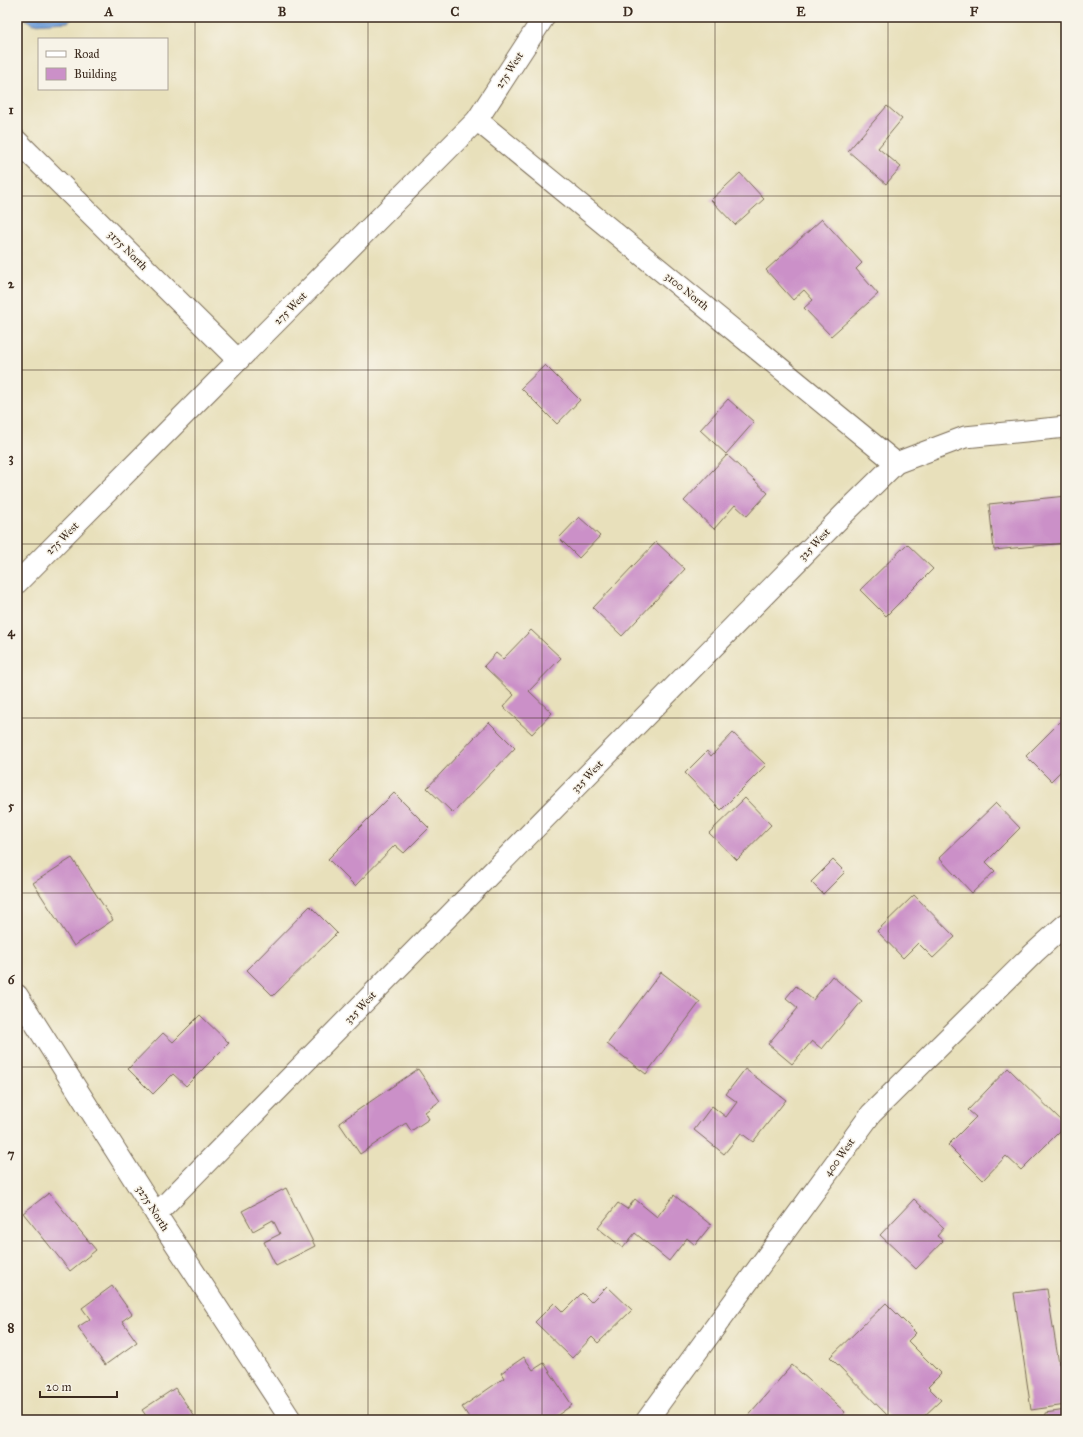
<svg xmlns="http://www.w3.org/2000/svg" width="1083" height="1437" viewBox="0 0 1083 1437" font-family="'IM FELL Great Primer',serif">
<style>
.water{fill:#6f9fd9;stroke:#55647c}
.building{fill:#cb90c8}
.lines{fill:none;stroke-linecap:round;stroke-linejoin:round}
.street-casing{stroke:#786a55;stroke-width:23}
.street{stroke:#fff;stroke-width:21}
.grid{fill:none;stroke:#3b2a1e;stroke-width:1;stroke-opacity:0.55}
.labels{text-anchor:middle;stroke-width:3;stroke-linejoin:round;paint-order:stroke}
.street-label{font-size:11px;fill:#3b2a1e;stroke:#f7f3e8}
.neatline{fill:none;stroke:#3b2a1e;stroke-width:1.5}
.grid-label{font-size:13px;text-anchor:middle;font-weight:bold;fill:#3b2a1e}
</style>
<rect width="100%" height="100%" fill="#f7f3e8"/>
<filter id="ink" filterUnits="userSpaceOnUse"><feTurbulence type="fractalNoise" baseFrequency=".025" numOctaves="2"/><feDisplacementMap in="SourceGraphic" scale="8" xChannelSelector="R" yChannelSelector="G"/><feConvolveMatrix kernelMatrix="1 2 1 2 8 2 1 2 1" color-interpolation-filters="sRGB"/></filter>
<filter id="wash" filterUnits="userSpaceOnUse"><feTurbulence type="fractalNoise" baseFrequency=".012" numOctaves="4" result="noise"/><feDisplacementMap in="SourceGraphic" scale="16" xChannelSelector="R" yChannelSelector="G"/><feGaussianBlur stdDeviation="0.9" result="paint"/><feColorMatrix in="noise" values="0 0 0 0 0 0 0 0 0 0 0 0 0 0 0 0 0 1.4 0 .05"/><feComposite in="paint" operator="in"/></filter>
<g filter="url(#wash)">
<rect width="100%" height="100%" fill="#e8e0bb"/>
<polygon class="water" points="23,17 74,17 68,22 32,24"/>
<g id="blocks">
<g class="building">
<polygon points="887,106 902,119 878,148 901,167 886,184 848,151"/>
<polygon points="740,173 764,199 735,225 711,200"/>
<polygon points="822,219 862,263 856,269 878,294 831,336 804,308 813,300 804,290 793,300 766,270"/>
<polygon points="545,365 580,400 557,424 521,388"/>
<polygon points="728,399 754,422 726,454 700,430"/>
<polygon points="727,455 768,493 747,516 735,505 714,529 684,501"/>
<polygon points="1066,496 1066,543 994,550 989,504"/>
<polygon points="579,517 600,536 579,558 559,538"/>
<polygon points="656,542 685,569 622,636 593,608"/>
<polygon points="907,544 933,569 886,616 860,590"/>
<polygon points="531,630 561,658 529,691 552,713 532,734 503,707 514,695 484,666 496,653 503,659"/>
<polygon points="1066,716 1066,766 1051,781 1026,756"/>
<polygon points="489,722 515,748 453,813 427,788"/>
<polygon points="733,733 766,765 721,810 685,773 707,751 711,756"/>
<polygon points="394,793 429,828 404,853 395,845 355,886 328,859"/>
<polygon points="745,798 771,825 737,860 709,833"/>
<polygon points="996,803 1020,828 986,862 995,871 972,893 939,858"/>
<polygon points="72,858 113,920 74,946 33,883"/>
<polygon points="833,860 845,872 823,894 811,882"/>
<polygon points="914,895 955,937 933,958 918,943 903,958 877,931"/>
<polygon points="310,906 337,933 273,996 247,970"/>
<polygon points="661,972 700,1002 646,1074 607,1044"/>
<polygon points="832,976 862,1001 822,1049 812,1041 792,1064 768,1044 798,1008 786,998 796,986 813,1000"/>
<polygon points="200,1015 229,1043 186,1086 173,1074 153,1094 128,1069 163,1033 173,1042"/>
<polygon points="1008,1068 1066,1125 1021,1170 1006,1156 983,1180 948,1145 976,1117 968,1110"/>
<polygon points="418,1069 440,1101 425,1112 429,1119 411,1131 406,1123 360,1154 339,1123"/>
<polygon points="745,1069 786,1100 753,1142 741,1133 724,1154 694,1130 712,1106 726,1117 737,1102 726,1094"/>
<polygon points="286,1188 315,1246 276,1266 264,1242 280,1234 273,1220 253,1231 242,1211"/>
<polygon points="49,1193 96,1250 70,1271 23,1213"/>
<polygon points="674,1195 711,1225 695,1245 687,1238 669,1261 635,1233 623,1248 598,1228 618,1203 627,1209 635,1199 657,1217"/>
<polygon points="914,1199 944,1228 937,1236 943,1241 916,1269 880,1235"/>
<polygon points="112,1286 132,1314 122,1321 137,1342 105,1365 78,1327 90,1319 82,1308"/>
<polygon points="607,1286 632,1310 598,1343 592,1337 572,1358 535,1322 554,1303 563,1312 582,1293 591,1302"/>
<polygon points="1047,1289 1059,1364 1066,1363 1066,1405 1031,1410 1014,1293"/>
<polygon points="886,1303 916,1333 908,1341 941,1374 928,1387 941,1400 920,1420 892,1420 830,1357"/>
<polygon points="524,1357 533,1370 544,1363 572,1405 551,1420 471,1420 462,1407 504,1378 501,1373"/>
<polygon points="792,1365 845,1412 838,1420 744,1420"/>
<polygon points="175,1388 197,1420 149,1420 142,1410"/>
<polygon points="1066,1410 1066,1420 1046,1420 1045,1413"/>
</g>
</g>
</g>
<g filter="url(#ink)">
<use href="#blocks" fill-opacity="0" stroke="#786a55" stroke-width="1"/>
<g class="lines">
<g class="street-casing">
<g id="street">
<polyline points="477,120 896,463"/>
<polyline points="17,141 238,360"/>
<polyline points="17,583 477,120 544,17"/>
<polyline points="17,995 156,1214 291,1420"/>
<polyline points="156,1214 845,513 896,463 965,437 1066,427"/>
<polyline points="647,1420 871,1114 1034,953 1066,924"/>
</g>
</g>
<use href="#street" class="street"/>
</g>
</g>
<path class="grid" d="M 195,17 L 195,1420M 368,17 L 368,1420M 542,17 L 542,1420M 715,17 L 715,1420M 888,17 L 888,1420M 17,196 L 1066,196M 17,370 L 1066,370M 17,544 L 1066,544M 17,718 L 1066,718M 17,893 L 1066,893M 17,1067 L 1066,1067M 17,1241 L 1066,1241"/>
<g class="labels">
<g class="street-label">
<text transform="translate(509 70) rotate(-57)" y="4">275 West</text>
<text transform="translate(128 250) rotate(45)" y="4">3175 North</text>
<text transform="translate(687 291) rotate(39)" y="4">3100 North</text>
<text transform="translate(290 308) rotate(-45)" y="4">275 West</text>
<text transform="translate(62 538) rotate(-45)" y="4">275 West</text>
<text transform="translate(814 544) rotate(-46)" y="4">325 West</text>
<text transform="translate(587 776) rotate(-46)" y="4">325 West</text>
<text transform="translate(360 1007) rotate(-46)" y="4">325 West</text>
<text transform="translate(839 1157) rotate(-54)" y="4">400 West</text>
<text transform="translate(153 1208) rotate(58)" y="4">3275 North</text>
</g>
</g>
<rect width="1083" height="1437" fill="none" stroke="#f7f3e8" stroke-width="44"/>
<rect x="38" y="38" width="130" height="52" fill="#f7f3e8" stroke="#aca397"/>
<rect x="46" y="51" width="20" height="6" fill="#ffffff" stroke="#aca397"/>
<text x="74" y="58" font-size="12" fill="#3b2a1e">Road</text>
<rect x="46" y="68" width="20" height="12" fill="#cb90c8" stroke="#aca397"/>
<text x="74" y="78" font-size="12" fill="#3b2a1e">Building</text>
<path d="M40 1391v6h77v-6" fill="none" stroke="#3b2a1e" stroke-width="2"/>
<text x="46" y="1391" font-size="12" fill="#3b2a1e" stroke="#f7f3e8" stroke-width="3" paint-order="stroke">20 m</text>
<rect x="22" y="22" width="1039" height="1393" class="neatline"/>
<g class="grid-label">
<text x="109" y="16">A</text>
<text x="282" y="16">B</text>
<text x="455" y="16">C</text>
<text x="628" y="16">D</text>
<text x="801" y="16">E</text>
<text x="974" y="16">F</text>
<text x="11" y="114">1</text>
<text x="11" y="288">2</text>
<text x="11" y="462">3</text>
<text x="11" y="636">4</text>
<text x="11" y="810">5</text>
<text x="11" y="984">6</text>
<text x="11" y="1158">7</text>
<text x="11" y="1332">8</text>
</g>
</svg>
